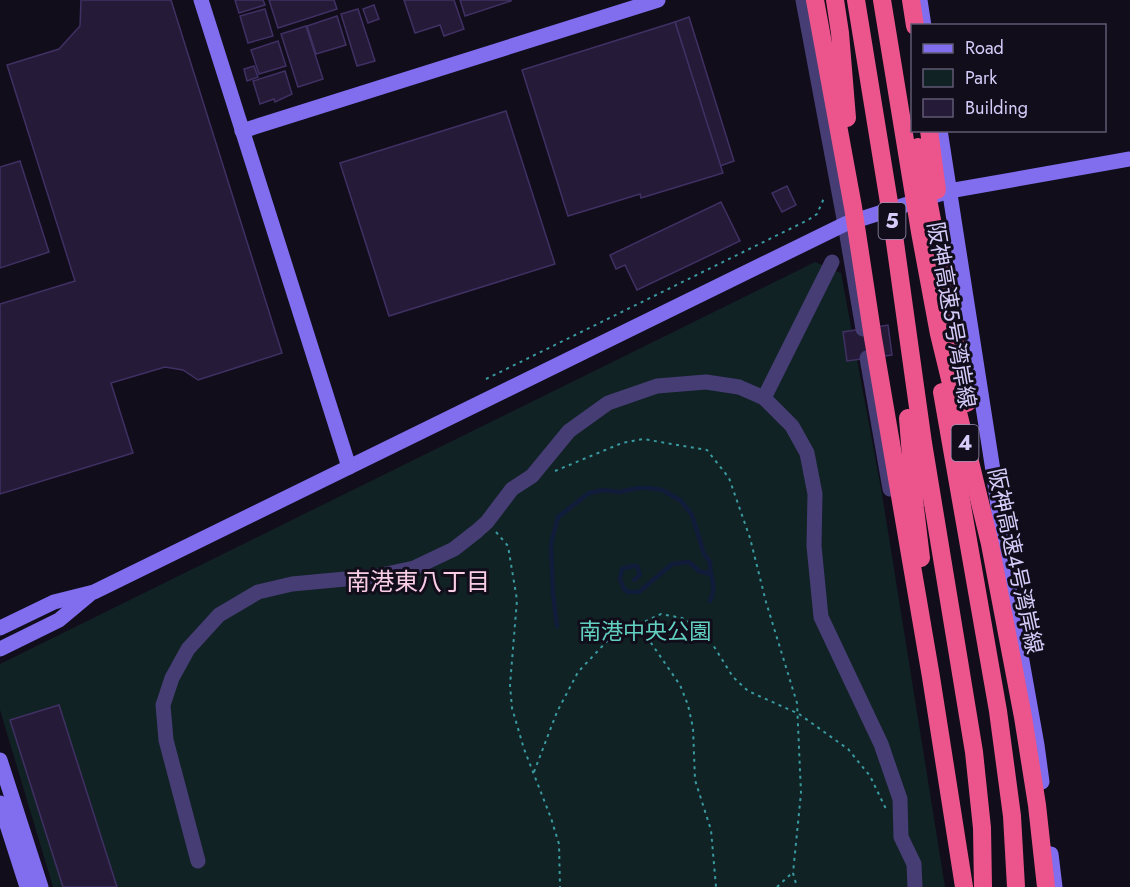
<svg xmlns="http://www.w3.org/2000/svg" width="1130" height="887" viewBox="0 0 1130 887" font-family="Jost,'Noto Sans JP',sans-serif">
<style>
.green{fill:#112224}
.lines{fill:none;stroke-linecap:round;stroke-linejoin:round}
.stream{stroke:#111c3a;stroke-width:4.5}
.building{fill:#251b39;stroke:#403063;stroke-width:1.5}
.path{stroke:#399aa0;stroke-width:2;stroke-dasharray:3 4.5;stroke-linecap:butt}
.street{stroke:#463d75;stroke-width:15}
.secondary{stroke:#806eef;stroke-width:15}
.highway{stroke:#ec558b;stroke-width:18}
.labels{text-anchor:middle;stroke-width:6;stroke-linejoin:round;paint-order:stroke}
.shield{fill:#110d1b;stroke:#9c93b6;stroke-width:1.5}
.shield-label{font-size:21px;font-weight:bold;fill:#d7ccf9}
.street-label{font-size:22px;fill:#d7ccf9;stroke:#110d1b}
.park-label{font-size:22px;fill:#62d0c1;stroke:#110d1b}
.neighbourhood-label{font-size:24px;fill:#f9cee5;stroke:#110d1b}
</style>
<rect width="100%" height="100%" fill="#110d1b"/>
<polygon class="green" points="815,262 841,273 882,494 945,887 53,887 0,710 0,664"/>
<g class="lines">
<g class="stream">
<polyline points="634,580 640,575 637,566 632,566 622,569 620,579 624,589 628,592 639,592 672,564 689,562 699,571 711,574"/>
<path d="M 557,626 L 553,594 L 551,544 L 558,517 L 589,493 L 603,490 L 619,492 L 638,488 L 649,488 L 662,490 L 673,496 L 681,501 L 692,515 L 704,554 L 710,562 C 709,579 718,582 710,601"/>
</g>
</g>
<g class="building">
<polygon points="81,0 171,0 282,353 198,380 183,370 165,367 111,383 133,453 0,494 0,304 75,281 7,65 59,49 80,26"/>
<polygon points="235,0 263,0 265,5 239,13"/>
<polygon points="269,0 334,0 337,9 278,28"/>
<polygon points="404,0 454,0 464,29 444,36 440,25 415,33"/>
<polygon points="460,0 511,0 511,1 465,16"/>
<polygon points="374,5 379,19 368,23 363,9"/>
<polygon points="265,9 273,36 248,43 240,16"/>
<polygon points="358,9 375,61 357,66 341,14"/>
<polygon points="337,16 346,45 316,54 307,26"/>
<polygon points="689,17 734,161 720,166 675,22"/>
<polygon points="675,22 723,173 641,198 640,194 568,216 522,70"/>
<polygon points="306,26 323,79 298,87 281,34"/>
<polygon points="278,41 286,66 259,74 251,50"/>
<polygon points="254,66 258,77 247,81 244,69"/>
<polygon points="285,71 292,94 275,102 274,99 260,104 253,81"/>
<polygon points="506,111 555,264 389,316 340,163"/>
<polygon points="20,161 49,252 0,268 0,167"/>
<polygon points="787,186 796,205 782,212 772,193"/>
<polygon points="721,202 740,241 637,290 625,265 616,269 610,255"/>
<polygon points="888,325 892,355 847,361 843,332"/>
<polygon points="59,705 117,887 63,887 10,720"/>
</g>
<g class="lines">
<g class="path">
<polyline points="486,379 808,220 817,214 824,198"/>
<polyline points="555,471 622,443 643,439 707,450 729,478 750,538 766,602 797,703 801,793 793,873 797,887"/>
<polyline points="496,532 508,546 517,600 510,685 512,708 524,749 551,818 559,844 560,887"/>
<polyline points="638,624 680,685 688,705 693,728 695,780 711,830 716,887"/>
<polyline points="534,772 557,712 578,672 610,638 661,614 682,618 697,626 713,645 733,677 748,691 799,714 848,749 870,776 886,809"/>
<polyline points="777,887 792,873"/>
</g>
<g class="street">
<polyline points="803,0 845,224 863,329"/>
<polyline points="867,358 890,489"/>
<polyline points="764,398 832,262"/>
<polyline points="198,861 166,740 163,705 172,678 188,649 219,615 258,592 292,584 377,576 414,568 454,549 477,531 487,522 512,489 532,476 569,431 608,403 657,386 706,382 739,387 764,398 792,426 807,453 815,494 814,546 821,617 881,744 900,799 901,837 914,864 915,887"/>
</g>
<g class="secondary">
<polyline points="201,0 349,467"/>
<polyline points="920,0 924,26"/>
<polyline points="940,130 994,477 1009,588 1037,745 1042,782"/>
<polyline points="242,131 658,0"/>
<polyline points="0,628 54,602 94,592 845,224 949,191 1130,159"/>
<polyline points="0,649 59,620 89,595"/>
<polyline points="0,760 41,887"/>
<polyline points="0,803 27,887"/>
<polyline points="1051,854 1055,887"/>
</g>
<g class="highway">
<polyline points="815,0 853,207 873,338 931,677 964,887"/>
<polyline points="835,0 840,33 847,118"/>
<polyline points="856,0 892,221 923,443 974,752 982,828 983,887"/>
<polyline points="882,0 920,232 939,334 990,544 1023,717 1037,805 1046,887"/>
<polyline points="911,0 915,26"/>
<polyline points="929,130 937,190"/>
<polyline points="918,147 967,403"/>
<polyline points="942,392 998,711 1012,816 1016,887"/>
<polyline points="908,418 915,508 921,558"/>
</g>
</g>
<g class="labels">
<g class="shield">
<rect x="878.5" y="203" width="27" height="36" rx="4.5"/>
<rect x="951.5" y="425" width="27" height="36" rx="4.5"/>
</g>
<g class="shield-label">
<text x="892" y="228">5</text>
<text x="965" y="450">4</text>
</g>
<g class="street-label">
<text transform="translate(952 315) rotate(80)" y="8">阪神高速5号湾岸線</text>
<text transform="translate(1016 561) rotate(78)" y="8">阪神高速4号湾岸線</text>
</g>
<g class="park-label">
<text x="645" y="639">南港中央公園</text>
</g>
<g class="neighbourhood-label">
<text x="418" y="590">南港東八丁目</text>
</g>
</g>
<rect x="911" y="24" width="195" height="108" fill="#110d1b" stroke="#605974" stroke-width="1.5"/>
<rect x="923" y="44" width="30" height="9" fill="#806eef" stroke="#605974" stroke-width="1.5"/>
<text x="965" y="54" font-size="18" fill="#d7ccf9">Road</text>
<rect x="923" y="69" width="30" height="18" fill="#112224" stroke="#605974" stroke-width="1.5"/>
<text x="965" y="84" font-size="18" fill="#d7ccf9">Park</text>
<rect x="923" y="99" width="30" height="18" fill="#251b39" stroke="#605974" stroke-width="1.5"/>
<text x="965" y="114" font-size="18" fill="#d7ccf9">Building</text>
</svg>
